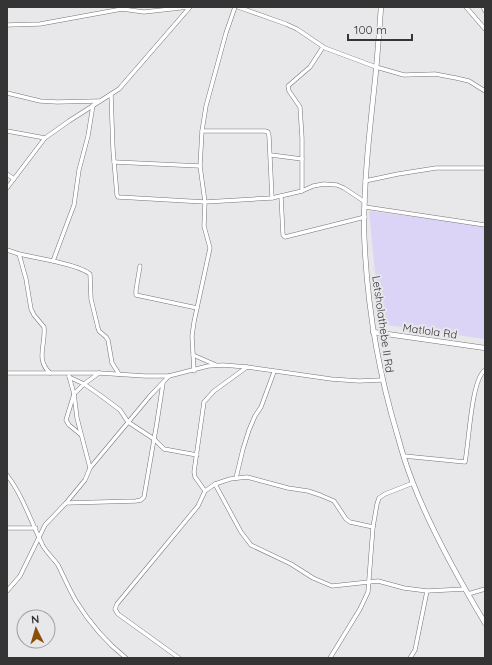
<svg xmlns="http://www.w3.org/2000/svg" width="492" height="665" viewBox="0 0 492 665" font-family="Quicksand,sans-serif">
<style>
.green{fill:#dcd4f7}
.lines{fill:none;stroke-linecap:round;stroke-linejoin:round}
.minor-casing{stroke:#757477;stroke-width:4.5}
.tertiary-casing{stroke:#757477;stroke-width:5.5}
.minor{stroke:#fff;stroke-width:3.5}
.tertiary{stroke:#fff;stroke-width:4.5}
.labels{text-anchor:middle;stroke-width:4;stroke-linejoin:round;paint-order:stroke}
.street-label{font-size:11px;fill:#353435;stroke:#e8e7ea}
</style>
<rect width="100%" height="100%" fill="#e8e7ea"/>
<polygon class="green" points="369,211 485,226 485,339 380,324"/>
<g class="lines">
<g class="minor-casing">
<g id="minor">
<polyline points="238,7 286,24 297,29 325,48 376,67 404,75 435,74 456,78 469,81 485,91"/>
<polyline points="466,7 485,29"/>
<polyline points="483,7 485,11"/>
<polyline points="7,25 40,24 122,9 144,12 189,7"/>
<polyline points="7,93 40,101 57,102 99,101"/>
<polyline points="111,94 113,150 117,195 118,197 205,202 200,166 202,131 206,106 226,33 235,7"/>
<polyline points="7,131 45,138"/>
<polyline points="202,131 265,131 268,132 269,136 272,198"/>
<polyline points="271,155 302,159"/>
<polyline points="114,162 200,166"/>
<polyline points="7,174 14,179"/>
<polyline points="365,181 398,174 436,168 485,168"/>
<polyline points="7,188 45,138 69,121 119,89 190,7"/>
<polyline points="302,191 302,138 300,107 289,91 288,86 310,67 323,47"/>
<polyline points="281,196 283,235 285,237 365,217"/>
<polyline points="365,207 485,225"/>
<polyline points="7,250 19,254 53,261 74,205 79,170 88,136 93,105"/>
<path d="M 19,254 L 26,279 L 31,309 L 34,315 L 44,327 C 46,345 35,359 50,373"/>
<path d="M 53,261 C 64,264 80,266 90,274 L 91,299 L 98,328 L 99,331 L 106,337 L 108,340 L 112,363 L 119,374"/>
<polyline points="140,266 136,290 136,295 197,308"/>
<polyline points="193,355 216,365"/>
<polyline points="247,367 214,391 204,402 194,472 195,477 205,491 215,484 241,532 251,545 291,564 313,578 332,586 378,581 404,588 427,591 465,589"/>
<polyline points="194,371 192,336 194,322 210,248 204,226 205,202 272,198 302,191 313,186 324,184 337,185 344,188 365,202"/>
<polyline points="7,373 99,373 145,376 169,376 208,366 223,365 247,367 331,379 359,381 382,380"/>
<polyline points="69,376 74,394 77,418 90,468"/>
<polyline points="69,377 84,384 100,395 120,410 128,422 154,439 164,449 197,455"/>
<polyline points="80,434 69,425 66,420 74,394 84,384 99,373"/>
<path d="M 404,456 L 465,462 C 469,443 471,380 485,370"/>
<path d="M 7,475 C 23,496 31,522 43,546 C 47,553 53,558 58,565 C 64,577 69,589 76,601 C 89,622 107,643 126,658"/>
<polyline points="236,478 243,449 249,430 255,416 261,407 274,372"/>
<polyline points="215,484 230,479 247,477 288,488 308,491 320,495 334,501 346,519 350,522 373,527"/>
<polyline points="66,503 136,501 141,500 144,497 157,422 163,383"/>
<polyline points="7,528 36,528"/>
<polyline points="7,591 20,576 45,525 66,503 85,480 90,468 150,396 169,376"/>
<polyline points="468,594 485,589"/>
<polyline points="179,658 118,614 115,609 117,604 198,506 205,491"/>
<polyline points="330,658 360,609 368,592 373,527 377,504 379,498 385,494 413,483"/>
<polyline points="410,658 415,650 427,591"/>
</g>
</g>
<g class="tertiary-casing">
<g id="tertiary">
<path d="M 381,7 C 379,35 377,63 374,90 C 369,136 364,182 364,228 C 366,300 377,368 398,437 C 402,452 407,468 413,483 C 432,532 458,578 485,623"/>
<polyline points="373,332 485,348"/>
</g>
</g>
<use href="#minor" class="minor"/>
<use href="#tertiary" class="tertiary"/>
</g>
<g class="labels">
<g class="street-label">
<text transform="translate(383 324) rotate(82)" y="4">Letsholathebe II Rd</text>
<text transform="translate(430 331) rotate(8)" y="4">Matlola Rd</text>
</g>
</g>
<rect width="492" height="665" fill="none" stroke="#353435" stroke-width="16"/>
<g transform="translate(36 629) rotate(355)"><circle r="19" fill="#e8e7ea" stroke="#a09fa2"/>
<path d="M0-3L7 15L0 10L-7 15Z" fill="#894e08"/>
<text y="-6" font-size="11" font-weight="bold" text-anchor="middle" fill="#353435">N</text>
</g>
<path d="M348 34v6h64v-6" fill="none" stroke="#353435" stroke-width="2"/>
<text x="354" y="34" font-size="12" fill="#353435" stroke="#e8e7ea" stroke-width="3" paint-order="stroke">100 m</text>
</svg>
